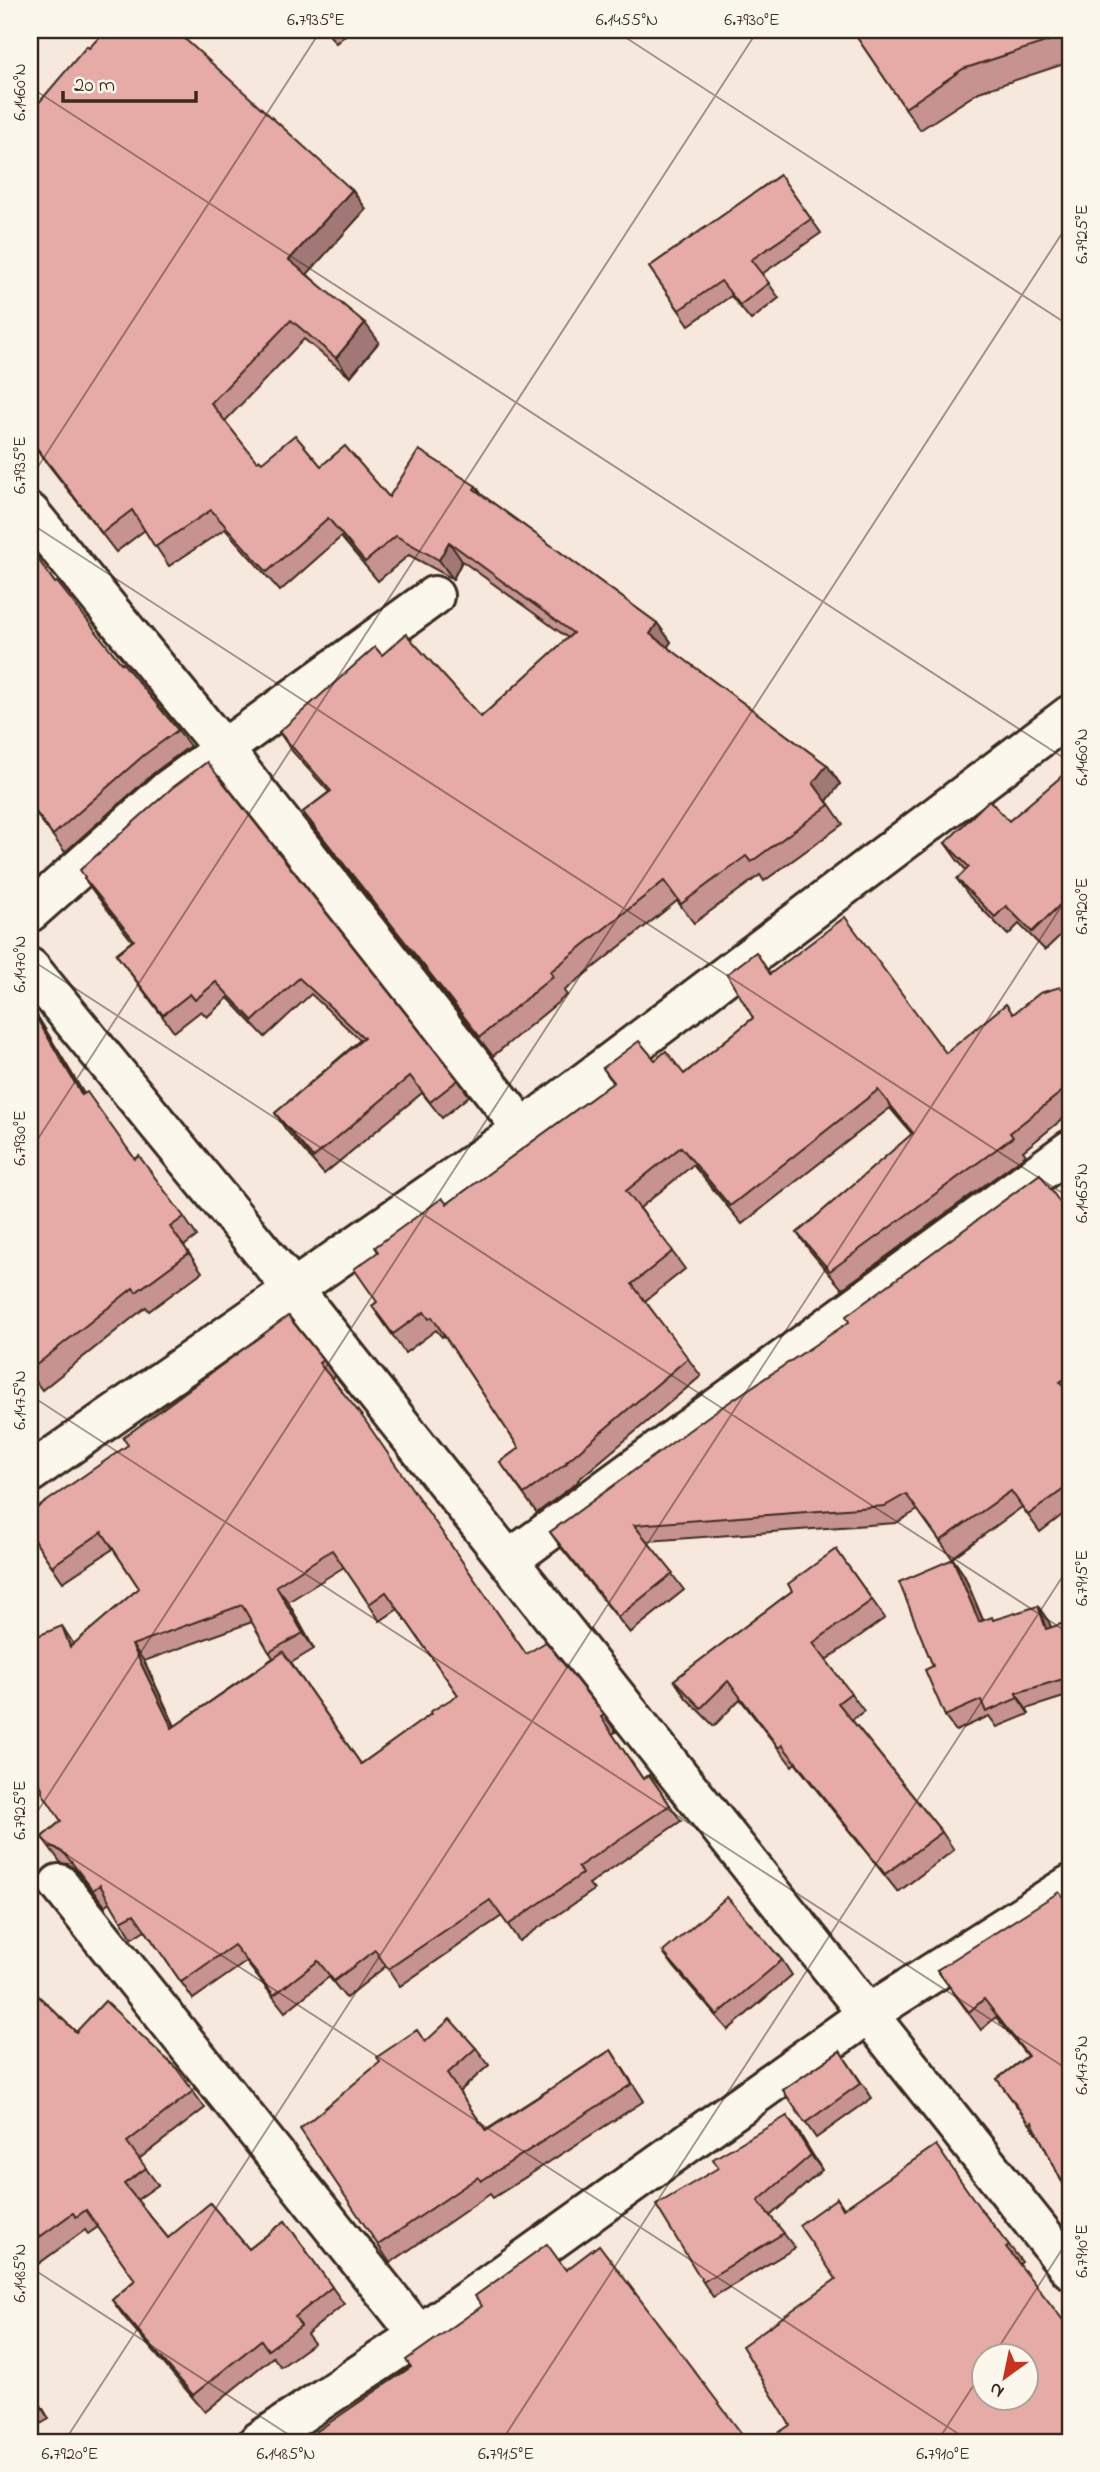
<svg xmlns="http://www.w3.org/2000/svg" width="1100" height="2472" viewBox="0 0 1100 2472" font-family="'Indie Flower',sans-serif">
<style>
.lines{fill:none;stroke-linecap:round;stroke-linejoin:round}
.minor-casing{stroke:#3b2a1e;stroke-width:44}
.tertiary-casing{stroke:#3b2a1e;stroke-width:44}
.minor{stroke:#fbf7ec;stroke-width:38}
.tertiary{stroke:#fbf7ec;stroke-width:38}
.wall{fill:#c69390;stroke:#3b2a1e;stroke-width:2;fill-rule:evenodd}
.shaded-wall{fill:#a17875;stroke:#3b2a1e;stroke-width:2}
.building{fill:#e6aba7;stroke:#3b2a1e;stroke-width:2;fill-rule:evenodd}
.ticks{fill:none;stroke:#3b2a1e;stroke-width:2;stroke-opacity:0.45}
.neatline{fill:none;stroke:#3b2a1e;stroke-width:2.5}
.ticks-label{font-size:18px;text-anchor:middle;fill:#3b2a1e}
</style>
<rect width="100%" height="100%" fill="#f7e8de"/>
<filter id="ink" filterUnits="userSpaceOnUse"><feTurbulence type="fractalNoise" baseFrequency=".0143" numOctaves="2"/><feDisplacementMap in="SourceGraphic" scale="14" xChannelSelector="R" yChannelSelector="G"/><feConvolveMatrix kernelMatrix="1 2 1 2 8 2 1 2 1" color-interpolation-filters="sRGB"/></filter>
<g filter="url(#ink)">
<g class="lines">
<g class="minor-casing">
<g id="minor">
<polyline points="30,513 224,750 523,1129"/>
<polyline points="30,912 170,788 434,596"/>
<polyline points="30,1473 523,1129 1070,715"/>
<polyline points="509,1560 1070,1150"/>
<polyline points="59,1884 419,2335"/>
<polyline points="258,2442 419,2335 868,2014 1070,1885"/>
</g>
</g>
<g class="tertiary-casing">
<polyline id="tertiary" points="30,968 293,1289 1070,2269"/>
</g>
<use href="#minor" class="minor"/>
<use href="#tertiary" class="tertiary"/>
</g>
<g class="wall">
<polygon points="325,30 351,30 336,43"/>
<polygon points="852,30 1070,30 1070,62 979,92 920,130"/>
<polygon points="30,113 352,190 366,209 307,274 379,342 350,377 304,339 225,421 257,462 321,466 389,497 476,486 482,495 657,623 671,642 667,647 827,765 840,784 827,801 843,824 764,881 760,875 694,923 677,901 564,991 567,995 493,1056 316,831 303,812 329,792 292,751 279,732 382,655 481,717 568,638 462,561 453,579 409,555 378,581 341,537 280,591 225,529 169,566 145,530 116,552 30,441"/>
<polygon points="780,175 821,233 762,274 779,298 751,320 731,296 689,325 649,267"/>
<polygon points="30,548 55,583 121,663 178,730 190,746 155,772 65,852 30,806"/>
<polygon points="1070,758 1070,926 1045,950 1019,924 1008,935 970,897 957,879 966,870 958,861 945,843 1009,821 1069,771 1064,763"/>
<polygon points="172,788 458,1080 469,1096 442,1118 422,1093 324,1174 286,1130 275,1113 360,1040 311,994 265,1037 228,998 207,1017 201,1011 174,1032 116,954 132,941 96,895 84,878"/>
<polygon points="771,973 946,1053 1013,1014 1070,994 1070,1113 1023,1151 1026,1155 842,1289 810,1251 797,1233 912,1134 890,1108 742,1224 693,1165 640,1208 685,1269 645,1301 701,1376 578,1480 579,1481 537,1513 500,1462 519,1448 444,1335 442,1337 436,1330 405,1353 372,1306 377,1302 447,1204 613,1083 603,1068 655,1060 684,1074 753,1018"/>
<polygon points="30,1004 84,1094 135,1159 184,1217 197,1236 184,1246 202,1272 149,1311 146,1307 42,1390 35,1381 30,1385"/>
<polygon points="1070,1217 1070,1509 1040,1532 1022,1507 952,1558 918,1510 896,1523 647,1541 684,1590 630,1633 562,1549 550,1532"/>
<path d="M 323,1360 L 335,1377 L 332,1379 L 526,1654 L 604,1715 L 616,1732 L 612,1734 L 643,1779 L 649,1775 L 681,1821 L 589,1884 L 594,1890 L 519,1941 L 502,1916 L 400,1986 L 386,1966 L 346,1998 L 329,1977 L 285,2012 L 246,1962 L 193,1999 L 145,1930 L 132,1938 L 110,1902 L 105,1906 L 76,1870 L 68,1864 L 61,1863 L 42,1837 L 61,1821 L 43,1790 L 74,1644 L 139,1588 L 113,1549 L 63,1582 L 30,1534 ZM 344,1567 L 380,1621 L 398,1609 L 458,1695 L 361,1764 L 291,1663 L 314,1649 L 288,1602 ZM 252,1622 L 273,1658 L 175,1726 L 144,1661 Z"/>
<polygon points="836,1549 885,1618 826,1660 864,1711 852,1720 942,1832 954,1850 898,1892 795,1763 792,1766 740,1699 714,1726 686,1698 674,1680 792,1591"/>
<polygon points="953,1559 964,1575 983,1620 1049,1622 1051,1627 1070,1632 1070,1695 1026,1709 1029,1714 997,1727 989,1716 956,1731 945,1716 933,1666"/>
<polygon points="1070,1906 1070,2194 1061,2180 1040,2138 997,2079 1027,2056 996,2017 981,2030 937,1970"/>
<polygon points="663,1952 782,1960 792,1975 728,2030 674,1967"/>
<polygon points="30,1988 76,2032 177,2069 205,2108 139,2159 158,2185 137,2200 168,2238 249,2249 285,2221 344,2304 307,2334 314,2343 281,2367 273,2357 205,2412 124,2317 112,2300 135,2280 98,2227 88,2234 85,2230 30,2270"/>
<polygon points="425,2042 476,2048 489,2065 459,2092 486,2130 611,2050 644,2101 493,2198 490,2194 390,2263 378,2245"/>
<polygon points="840,2051 872,2098 816,2138 783,2090"/>
<polygon points="787,2116 798,2131 822,2170 770,2216 795,2248 713,2297 703,2282 718,2168"/>
<polygon points="837,2198 844,2208 980,2208 1009,2245 1022,2262 790,2425 836,2279"/>
<polygon points="30,2387 49,2419 30,2430"/>
</g>
<g class="shaded-wall">
<polygon points="352,190 366,209 303,279 289,260"/>
<polygon points="365,323 379,342 350,377 336,358"/>
<polygon points="449,542 462,561 453,579 439,560"/>
<polygon points="657,623 671,642 663,653 650,634"/>
<polygon points="827,765 840,784 826,802 813,783"/>
<polygon points="30,1004 96,1114 82,1095 30,1007"/>
<polygon points="953,1559 964,1575 990,1637 979,1622"/>
<polygon points="276,1586 288,1602 314,1649 303,1633"/>
<polygon points="1038,1606 1049,1622 1057,1644 1046,1629"/>
<polygon points="1064,1623 1070,1632 1070,1642"/>
<polygon points="62,1626 73,1643 82,1663 70,1647"/>
<polygon points="132,1645 144,1661 183,1745 172,1728"/>
<polygon points="1016,1693 1026,1709 1029,1714 1018,1698"/>
<polygon points="787,2116 798,2131 822,2170 811,2155"/>
<polygon points="30,2387 49,2419 30,2390"/>
</g>
<g class="building">
<polygon points="106,30 175,30 352,190 289,260 365,323 336,358 291,320 211,403 257,462 260,460 262,462 295,435 321,466 345,446 389,497 419,450 476,486 474,489 657,623 650,634 827,765 813,783 829,805 751,862 746,856 681,904 664,881 550,972 553,976 480,1037 303,812 331,791 279,732 375,647 382,655 406,634 481,717 573,633 449,542 439,560 396,536 365,562 328,518 267,572 211,510 155,547 132,510 102,533 30,439 30,113 87,46 89,48"/>
<polygon points="852,30 1070,30 1070,34 963,69 905,108"/>
<polygon points="780,175 811,219 751,260 769,283 740,305 721,281 679,310 649,267"/>
<polygon points="30,548 55,583 57,582 121,663 122,662 178,730 144,755 53,835 30,804"/>
<polygon points="1070,758 1070,895 1032,932 1006,906 995,917 957,879 969,867 945,843 989,800 1009,821 1069,770 1064,763"/>
<polygon points="207,762 458,1080 430,1102 410,1076 313,1158 275,1113 364,1038 299,978 253,1021 216,982 195,1000 190,994 163,1015 116,954 134,940 84,878 85,877 80,870 172,788"/>
<polygon points="845,917 946,1053 1006,1004 1013,1014 1040,993 1060,987 1070,994 1070,1085 1010,1133 1013,1137 830,1271 797,1233 913,1133 878,1090 730,1206 681,1147 626,1191 673,1251 632,1284 688,1358 566,1462 567,1463 524,1494 500,1462 519,1448 432,1317 429,1319 424,1312 393,1334 372,1306 377,1302 354,1269 378,1252 375,1247 442,1198 447,1204 614,1082 603,1068 639,1041 655,1060 666,1051 684,1074 753,1018 727,974 756,952 770,974"/>
<polygon points="30,1007 82,1095 87,1092 135,1159 139,1156 184,1217 170,1227 189,1253 136,1292 133,1288 30,1370"/>
<polygon points="1040,1174 1070,1217 1070,1375 1060,1382 1070,1397 1070,1501 1064,1489 1028,1515 1011,1491 940,1541 906,1494 885,1506 634,1525 673,1573 618,1617 550,1532 710,1415 849,1322 846,1316"/>
<path d="M 288,1316 L 323,1360 L 319,1363 L 362,1416 L 526,1654 L 546,1642 L 604,1715 L 601,1717 L 643,1779 L 649,1775 L 670,1805 L 578,1867 L 582,1874 L 508,1925 L 490,1900 L 388,1969 L 375,1950 L 334,1981 L 318,1961 L 274,1995 L 234,1945 L 181,1982 L 134,1914 L 121,1921 L 100,1885 L 93,1890 L 65,1854 L 56,1848 L 49,1846 L 42,1837 L 61,1821 L 41,1791 L 43,1790 L 30,1765 L 30,1639 L 62,1626 L 70,1647 L 139,1588 L 102,1532 L 52,1566 L 30,1534 L 30,1513 L 128,1445 L 123,1438 ZM 332,1550 L 369,1604 L 386,1592 L 458,1695 L 430,1712 L 431,1714 L 361,1764 L 283,1652 L 172,1728 L 132,1645 L 242,1605 L 269,1652 L 303,1633 L 276,1586 Z"/>
<polygon points="836,1549 872,1600 813,1643 851,1693 838,1703 942,1832 885,1874 782,1745 779,1748 728,1681 701,1708 674,1680 792,1591 788,1584"/>
<polygon points="953,1559 979,1622 992,1617 993,1620 1038,1606 1046,1629 1064,1623 1070,1642 1070,1677 1016,1693 1018,1698 986,1712 981,1700 945,1716 925,1670 933,1666 899,1582"/>
<polygon points="1059,1892 1070,1906 1070,2175 1061,2180 1032,2122 1030,2124 997,2079 1028,2056 984,1999 969,2012 937,1970"/>
<polygon points="727,1897 782,1960 717,2015 663,1952"/>
<polygon points="30,1988 76,2032 105,2001 177,2069 193,2091 127,2142 146,2168 124,2184 168,2238 210,2203 249,2249 285,2221 332,2287 295,2317 301,2326 268,2350 261,2340 193,2395 112,2300 135,2280 86,2210 76,2217 73,2213 30,2244"/>
<polygon points="450,2019 476,2048 447,2074 486,2131 611,2050 632,2084 481,2181 478,2177 378,2245 300,2129 380,2062 377,2057 417,2030 425,2042"/>
<polygon points="840,2051 861,2083 805,2123 783,2090"/>
<polygon points="787,2116 811,2155 758,2201 784,2233 703,2282 656,2205 718,2168 713,2159"/>
<path d="M 936,2145 L 979,2207 L 1009,2245 L 1006,2247 L 1070,2329 L 1070,2442 L 765,2442 L 790,2425 L 742,2346 L 836,2279 L 799,2225 L 837,2198 L 843,2209 ZM 984,2356 L 1026,2356 L 1026,2398 L 984,2398 Z"/>
<polygon points="547,2244 566,2270 599,2245 748,2442 301,2442 411,2367 406,2360 482,2306 475,2296"/>
<polygon points="30,2390 37,2402 30,2406"/>
</g>
</g>
<path class="ticks" d="M 614,30 L 1070,326M 30,87 L 1070,762M 30,479 L 321,30M 30,523 L 1070,1198M 30,959 L 1070,1634M 30,1151 L 758,30M 30,1395 L 1070,2071M 30,1823 L 1070,221M 30,1831 L 971,2442M 30,2267 L 300,2442M 993,2356 L 1070,2237M 64,2442 L 1070,893M 501,2442 L 1070,1565M 937,2442 L 984,2369"/>
<rect width="1100" height="2472" fill="none" stroke="#fbf7ec" stroke-width="77"/>
<g transform="translate(1005 2377) rotate(213)"><circle r="33" fill="#fbf7ec" stroke="#aea59a" stroke-width="2"/>
<path d="M0-5L12 26L0 18L-12 26Z" fill="#c8321e"/>
<text y="-10" font-size="19" font-weight="bold" text-anchor="middle" fill="#3b2a1e">N</text>
</g>
<path d="M63 91v10h133v-10" fill="none" stroke="#3b2a1e" stroke-width="3.5"/>
<text x="74" y="91" font-size="21" fill="#3b2a1e" stroke="#fbf7ec" stroke-width="5" paint-order="stroke">20 m</text>
<rect x="38" y="38" width="1024" height="2396" class="neatline"/>
<g class="ticks-label">
<text x="316" y="25">6.7935°E</text>
<text x="627" y="25">6.1455°N</text>
<text x="752" y="25">6.7930°E</text>
<text transform="translate(19 92) rotate(-90)" y="6">6.1460°N</text>
<text transform="translate(1081 234) rotate(-90)" y="6">6.7925°E</text>
<text transform="translate(19 465) rotate(-90)" y="6">6.7935°E</text>
<text transform="translate(1081 757) rotate(-90)" y="6">6.1460°N</text>
<text transform="translate(1081 906) rotate(-90)" y="6">6.7920°E</text>
<text transform="translate(19 964) rotate(-90)" y="6">6.1470°N</text>
<text transform="translate(19 1138) rotate(-90)" y="6">6.7930°E</text>
<text transform="translate(1081 1193) rotate(-90)" y="6">6.1465°N</text>
<text transform="translate(19 1400) rotate(-90)" y="6">6.1475°N</text>
<text transform="translate(1081 1578) rotate(-90)" y="6">6.7915°E</text>
<text transform="translate(19 1810) rotate(-90)" y="6">6.7925°E</text>
<text transform="translate(1081 2065) rotate(-90)" y="6">6.1475°N</text>
<text transform="translate(1081 2251) rotate(-90)" y="6">6.7910°E</text>
<text transform="translate(19 2273) rotate(-90)" y="6">6.1485°N</text>
<text x="70" y="2459">6.7920°E</text>
<text x="286" y="2459">6.1485°N</text>
<text x="506" y="2459">6.7915°E</text>
<text x="943" y="2459">6.7910°E</text>
</g>
</svg>
